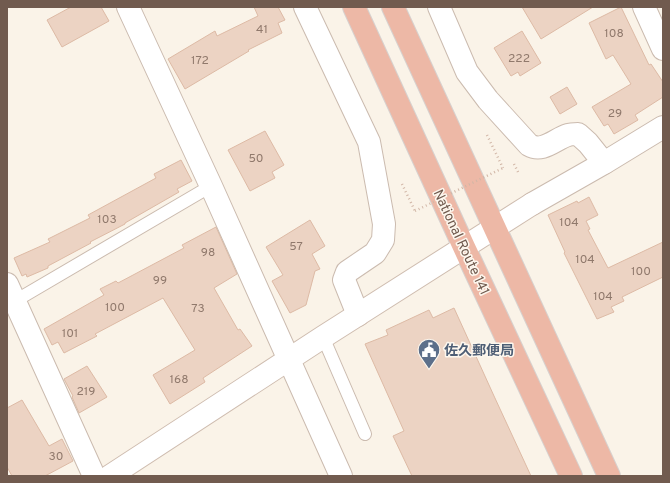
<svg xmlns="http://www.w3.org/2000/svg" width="670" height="483" viewBox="0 0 670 483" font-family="Overpass,'Noto Sans JP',sans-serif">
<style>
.building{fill:#ecd3c3;stroke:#ddbaa5}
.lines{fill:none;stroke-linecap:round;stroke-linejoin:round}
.lane-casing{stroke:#cbbbaf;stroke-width:14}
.street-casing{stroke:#cbbbaf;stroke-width:24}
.secondary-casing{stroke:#cfbdb0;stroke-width:24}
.highway-casing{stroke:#d7d1ce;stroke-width:24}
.path{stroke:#d1b6a6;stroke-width:2.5;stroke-dasharray:1 3;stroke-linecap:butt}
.lane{stroke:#fff;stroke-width:12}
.street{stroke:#fff;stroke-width:22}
.secondary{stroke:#fff;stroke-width:22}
.highway{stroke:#edb8a6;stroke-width:22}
.path-bridge{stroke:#d1b6a6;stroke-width:2.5;stroke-dasharray:1 3;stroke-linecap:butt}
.labels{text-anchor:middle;stroke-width:3;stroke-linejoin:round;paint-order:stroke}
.number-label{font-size:12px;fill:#90796c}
.street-label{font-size:14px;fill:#715b4f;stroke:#fdf7ee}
.service-label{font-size:14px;font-weight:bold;fill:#4e5e75;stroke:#fdf7ee;text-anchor:start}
</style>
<rect width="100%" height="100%" fill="#faf3e8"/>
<g class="building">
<polygon points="71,7 101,7 109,21 62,47 47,20"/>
<polygon points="254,7 278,7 285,20 278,23 282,33 248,50 249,51 185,89 168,59 215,31 217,36 258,16"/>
<polygon points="522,7 593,7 541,39"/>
<polygon points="621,7 649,65 651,64 663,82 663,97 635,115 638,120 614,134 608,124 604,126 592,107 631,84 613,55 606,59 589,23"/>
<polygon points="522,31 541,63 520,76 518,72 511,76 494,48"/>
<polygon points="567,87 577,104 560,114 550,97"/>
<polygon points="265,131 284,165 272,172 275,178 250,191 228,150"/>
<polygon points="181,160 192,181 177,189 179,192 125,223 125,224 90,242 91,243 48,266 48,268 27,277 26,274 22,276 14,258 50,242 48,239 90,218 88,215 156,178 154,174"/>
<polygon points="589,197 598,215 586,221 590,229 588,230 608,268 663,242 663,277 622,297 624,301 611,307 614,312 597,319 564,253 565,252 548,215 577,201 578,203"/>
<polygon points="310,220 325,246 312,254 320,269 315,271 306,305 290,313 272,281 283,275 266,247"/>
<polygon points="216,227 237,274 214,288 238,330 240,329 252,346 203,378 205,382 170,404 153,375 195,350 163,298 95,334 97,336 64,353 58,342 52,345 44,329 104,295 100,289 116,281 118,283 184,248 182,245"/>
<polygon points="454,308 494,396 531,476 412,476 393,436 404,431 365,344 388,335 386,330 429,310 433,318"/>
<polygon points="87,366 107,397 79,413 72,397 73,396 64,379"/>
<polygon points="22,400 49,446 62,439 73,461 45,476 12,476 7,467 7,408"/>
</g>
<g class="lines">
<g class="lane-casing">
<g id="lane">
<polyline points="15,301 211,186"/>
<polyline points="323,337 365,434"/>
</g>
</g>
<g class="street-casing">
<g id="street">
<polyline points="128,7 211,186 341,476"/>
<polyline points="305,7 369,142 384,224 383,240 375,253 347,272 344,280 358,315"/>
<path d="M 439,7 L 467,72 L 488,100 L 529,145 C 543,153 555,139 568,135 C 571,134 575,134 578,134 L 588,143 L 604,163"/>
<polyline points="644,7 663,49"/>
<polyline points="532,204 604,163 663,127"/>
<polyline points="7,284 94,476"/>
</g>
</g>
<g class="secondary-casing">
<polyline id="secondary" points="110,476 323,337 532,204"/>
</g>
<g class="highway-casing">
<g id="highway">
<polyline points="354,7 464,247 571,476"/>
<polyline points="393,7 609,476"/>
</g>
</g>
<g class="path">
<polyline points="487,135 503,168"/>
<polyline points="514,164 519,174"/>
<polyline points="402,184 415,211"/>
</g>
<use href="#lane" class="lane"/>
<use href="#street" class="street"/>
<use href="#secondary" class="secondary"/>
<use href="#highway" class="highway"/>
<polyline class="path-bridge" points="415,211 503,168"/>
</g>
<defs>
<g id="civic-pin" transform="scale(1.15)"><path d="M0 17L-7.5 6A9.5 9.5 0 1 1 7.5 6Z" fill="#5c6f8a" stroke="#fdf7ee"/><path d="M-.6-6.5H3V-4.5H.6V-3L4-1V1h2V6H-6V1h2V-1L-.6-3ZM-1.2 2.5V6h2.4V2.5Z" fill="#fff"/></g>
</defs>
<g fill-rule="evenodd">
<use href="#civic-pin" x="429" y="350"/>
</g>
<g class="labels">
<g class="number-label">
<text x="262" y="33">41</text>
<text x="614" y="37">108</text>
<text x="519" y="62">222</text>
<text x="200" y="64">172</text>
<text x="615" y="117">29</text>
<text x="256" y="162">50</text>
<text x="107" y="223">103</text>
<text x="569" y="226">104</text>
<text x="296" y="250">57</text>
<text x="208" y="256">98</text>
<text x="585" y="263">104</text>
<text x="641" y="275">100</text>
<text x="160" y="284">99</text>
<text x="603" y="300">104</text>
<text x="115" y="311">100</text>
<text x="198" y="312">73</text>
<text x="70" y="337">101</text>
<text x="179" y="383">168</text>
<text x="86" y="395">219</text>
<text x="56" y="460">30</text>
</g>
<g class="street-label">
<text transform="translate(462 242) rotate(65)" y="5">National Route 141</text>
</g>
<g class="service-label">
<text x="444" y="355">佐久郵便局</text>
</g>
</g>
<rect width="670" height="483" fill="none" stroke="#715b4f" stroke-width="16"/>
</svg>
